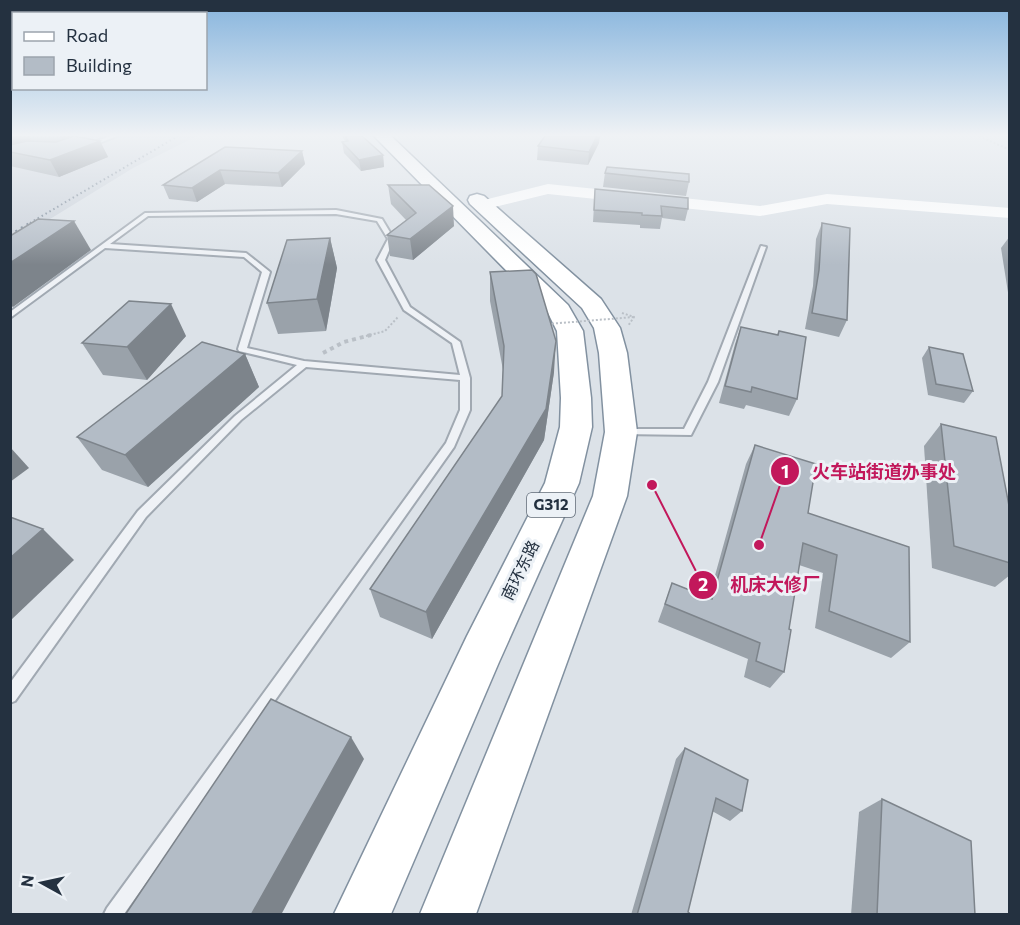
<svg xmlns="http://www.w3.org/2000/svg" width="1020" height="925" viewBox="0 0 1020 925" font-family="Commissioner,'Noto Sans SC',sans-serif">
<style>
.built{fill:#cad1da}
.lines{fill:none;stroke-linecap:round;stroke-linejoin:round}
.lane-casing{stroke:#a1a9b2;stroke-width:4}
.highway-casing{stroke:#8291a0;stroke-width:3}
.path-far1{stroke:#bac0c7;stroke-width:2;stroke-dasharray:2 2;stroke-linecap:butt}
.path{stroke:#bac0c7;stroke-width:4;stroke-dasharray:4 4;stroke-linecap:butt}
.lane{fill:#eff2f6;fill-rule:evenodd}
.secondary{fill:#fff;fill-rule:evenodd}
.highway{fill:#fff;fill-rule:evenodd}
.rail-far1{stroke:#748393;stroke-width:2;stroke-dasharray:1.5 3;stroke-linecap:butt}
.rail{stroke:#748393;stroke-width:3;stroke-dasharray:2 4.5;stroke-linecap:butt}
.path-bridge{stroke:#bac0c7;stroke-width:2;stroke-dasharray:2 2;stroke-linecap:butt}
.wall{fill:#9aa2aa}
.shaded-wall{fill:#7d848b}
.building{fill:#b3bcc6;stroke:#7d848b;stroke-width:1.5}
.labels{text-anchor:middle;stroke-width:6;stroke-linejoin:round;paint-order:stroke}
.shield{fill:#ecf1f6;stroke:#606b77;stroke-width:1.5}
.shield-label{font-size:15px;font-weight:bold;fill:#243140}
.street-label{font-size:16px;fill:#243140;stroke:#ecf1f6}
.leader{fill:none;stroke:#c2185b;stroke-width:2}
.callout-dot{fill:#c2185b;stroke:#ecf1f6;stroke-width:2}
.mark-label{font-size:18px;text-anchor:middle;font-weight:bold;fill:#fff}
.callout-label{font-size:18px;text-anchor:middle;font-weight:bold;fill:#c2185b;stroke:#ecf1f6;stroke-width:6;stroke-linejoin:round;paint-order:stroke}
</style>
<rect width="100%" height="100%" fill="#dce2e8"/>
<polygon class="built" points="11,136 197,136 133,168 11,243"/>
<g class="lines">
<g class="lane-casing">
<g id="lane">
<polygon points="110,136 117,136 89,147 84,146"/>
<path d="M 336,210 L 382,219 L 394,239 L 385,260 L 410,307 L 460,342 L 470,378 L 470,410 L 454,447 L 124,914 L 104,914 L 107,908 L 446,443 L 460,410 L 460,380 L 306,367 L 241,420 L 146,517 L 15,701 L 10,703 L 10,683 L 138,511 L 235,416 L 297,365 L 239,351 L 238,349 L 262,272 L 244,257 L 105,248 L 10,318 L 10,312 L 145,213 ZM 336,214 L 377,221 L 388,239 L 377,260 L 404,310 L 452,343 L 460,375 L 304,361 L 247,348 L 270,272 L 246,253 L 110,244 L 148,216 Z"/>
<polygon points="761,246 766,247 718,382 691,435 620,434 619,432 624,429 684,429 708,382"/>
</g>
</g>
<g class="highway-casing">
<g id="highway">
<polygon points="374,136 391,136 568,305 583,331 591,398 592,427 579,483 499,662 391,914 334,914 467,636 545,483 560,427 561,398 557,331 548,313"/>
<polygon points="477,194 484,196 601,299 620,328 627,353 637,432 627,496 476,914 420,914 593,496 605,432 599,353 594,328 582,308 470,204 468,200 470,196"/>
</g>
</g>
<g class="path-far1">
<polyline points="979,136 1010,150"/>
<polyline points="622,313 634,317 628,326"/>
<polyline points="366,336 385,331 398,317"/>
</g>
<polyline class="path" points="323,353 344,342 371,335"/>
<use href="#lane" class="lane"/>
<polygon class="secondary" points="548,184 760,206 827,194 1010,208 1010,218 827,204 760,216 548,194 482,210 474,205 476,202"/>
<use href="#highway" class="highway"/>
<polyline class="rail-far1" points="30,223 178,136"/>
<polyline class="rail" points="10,235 32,222"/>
<polyline class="path-bridge" points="548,324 634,317"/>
</g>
<g class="wall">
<polygon points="10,136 73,136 62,140 100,141 108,157 59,177 10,166"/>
<polygon points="342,136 362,136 383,155 384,167 361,171 344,153 342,142 345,141"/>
<polygon points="599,143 588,165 537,160 538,146"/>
<polygon points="225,147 302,151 305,164 282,187 225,184 197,202 169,199 163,185"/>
<polygon points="605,173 689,182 686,196 603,187"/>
<polygon points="388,185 454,226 413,260 390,256 387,235 406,220 391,204"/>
<polygon points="595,189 688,209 685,221 662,218 660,229 640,228 640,225 593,222"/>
<polygon points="822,223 847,320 839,337 805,329 813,286 816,239"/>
<polygon points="1010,236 1010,305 1001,248"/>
<polygon points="330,238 337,268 326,331 278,334 267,303"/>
<polygon points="490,272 554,372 544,440 432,639 380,617 370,589 502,396 503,370 490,301"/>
<polygon points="741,327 777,335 779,331 797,399 789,416 746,405 744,409 719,403 735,344"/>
<polygon points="186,336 147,380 103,375 82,343"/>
<polygon points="929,347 973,391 964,403 928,395 922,358"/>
<polygon points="245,354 259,387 148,487 102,470 77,437"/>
<polygon points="941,424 1010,511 1010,575 995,587 932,568 924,446"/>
<polygon points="755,445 910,642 891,658 815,628 823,573 799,565 789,629 784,672 770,688 744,677 748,659 658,622 672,583 709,597 746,464"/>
<polygon points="685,748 742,811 730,821 712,811 688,912 692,915 631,915 676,759"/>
<polygon points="882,799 975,915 851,915 859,812"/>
</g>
<g class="shaded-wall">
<polygon points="16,136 29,136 35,148 10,152 10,138"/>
<polygon points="60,136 73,136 62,140"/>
<polygon points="597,136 600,136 599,143 588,165 589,152"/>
<polygon points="100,141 108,157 59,177 50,160"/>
<polygon points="302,151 305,164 282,187 278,173"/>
<polygon points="383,155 384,167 361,171 359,160"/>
<polygon points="220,170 225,184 197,202 192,188"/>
<polygon points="453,206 454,226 413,260 410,239"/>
<polygon points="74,221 91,250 13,307 10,305 10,263"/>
<polygon points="330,238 337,268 326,331 317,299"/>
<polygon points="171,304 186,336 147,380 127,347"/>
<polygon points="556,341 554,372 544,440 432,639 426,612"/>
<polygon points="245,354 259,387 148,487 125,455"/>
<polygon points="10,447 29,468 10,482"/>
<polygon points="43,529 74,560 10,621 10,558"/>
<polygon points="351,737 364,759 281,915 251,915"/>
</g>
<g class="building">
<polygon points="74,136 100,141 50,160 10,152 10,145 27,141 56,142"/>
<polygon points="345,136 362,136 383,155 359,160 342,142 348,141"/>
<polygon points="545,136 597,136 589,152 538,146"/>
<polygon points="225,147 302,151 278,173 220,170 192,188 163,185"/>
<polygon points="607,167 689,174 689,182 605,173"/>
<polygon points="388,185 429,185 453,206 410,239 387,235 416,213"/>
<polygon points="595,189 688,198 688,209 661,206 662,216 642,215 642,213 594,210"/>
<polygon points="38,219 74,221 10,263 10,236"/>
<polygon points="822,223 850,228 847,320 812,313 819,270"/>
<polygon points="330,238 317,299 267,303 287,240"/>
<polygon points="532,270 536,274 556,341 546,409 426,612 370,589 502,396 504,346 490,272"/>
<polygon points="129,301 171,304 127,347 82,343"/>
<polygon points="741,327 778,335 779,331 806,337 797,399 752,387 751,392 725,386"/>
<polygon points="202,342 245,354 125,455 77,437"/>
<polygon points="929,347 963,354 973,391 936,384"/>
<polygon points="941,424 996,437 1010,511 1010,563 954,546"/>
<polygon points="755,445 816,464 808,513 909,547 910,642 829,611 837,555 803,543 789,629 791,630 784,672 756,661 760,643 665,604 672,583 712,599"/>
<polygon points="10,517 43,529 10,558"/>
<polygon points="271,699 351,737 251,915 125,915"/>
<polygon points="685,748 748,780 742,811 716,798 688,912 692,915 637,915"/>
<polygon points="882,799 971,841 975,915 877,915"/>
</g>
<linearGradient id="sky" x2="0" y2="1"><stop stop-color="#86b4dd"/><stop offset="0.51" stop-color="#eff2f5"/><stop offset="1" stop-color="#eff2f5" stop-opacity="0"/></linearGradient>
<rect width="1020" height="265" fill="url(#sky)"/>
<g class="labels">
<rect class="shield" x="527" y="493" width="48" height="24" rx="4.5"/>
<g class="shield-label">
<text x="551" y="510">G312</text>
</g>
<g class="street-label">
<text transform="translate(520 570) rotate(-64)" y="6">南环东路</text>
</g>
</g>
<path class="leader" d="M759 545L785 471M652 485L703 585"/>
<g class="callout-dot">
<circle cx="759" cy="545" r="6"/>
<circle cx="652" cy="485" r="6"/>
<circle cx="785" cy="471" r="15"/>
<circle cx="703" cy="585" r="15"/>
</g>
<g class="mark-label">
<text x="785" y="478">1</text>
<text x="703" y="591">2</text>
</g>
<g class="callout-label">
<text x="884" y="478">火车站街道办事处</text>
<text x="775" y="591">机床大修厂</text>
</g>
<rect width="1020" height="925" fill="none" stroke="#243140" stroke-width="24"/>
<rect x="12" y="12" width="195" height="78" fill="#ecf1f6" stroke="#9ca4ad" stroke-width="1.5"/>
<rect x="24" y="32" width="30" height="9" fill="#ffffff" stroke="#9ca4ad" stroke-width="1.5"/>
<text x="66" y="42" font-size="18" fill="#243140">Road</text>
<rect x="24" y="57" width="30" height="18" fill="#b3bcc6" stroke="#9ca4ad" stroke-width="1.5"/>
<text x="66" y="72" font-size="18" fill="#243140">Building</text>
<g transform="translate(42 883) rotate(278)" stroke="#ecf1f6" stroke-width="4.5" paint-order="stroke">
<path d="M0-4.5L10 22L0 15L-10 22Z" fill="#243140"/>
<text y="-9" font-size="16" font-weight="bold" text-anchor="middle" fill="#243140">N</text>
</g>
</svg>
